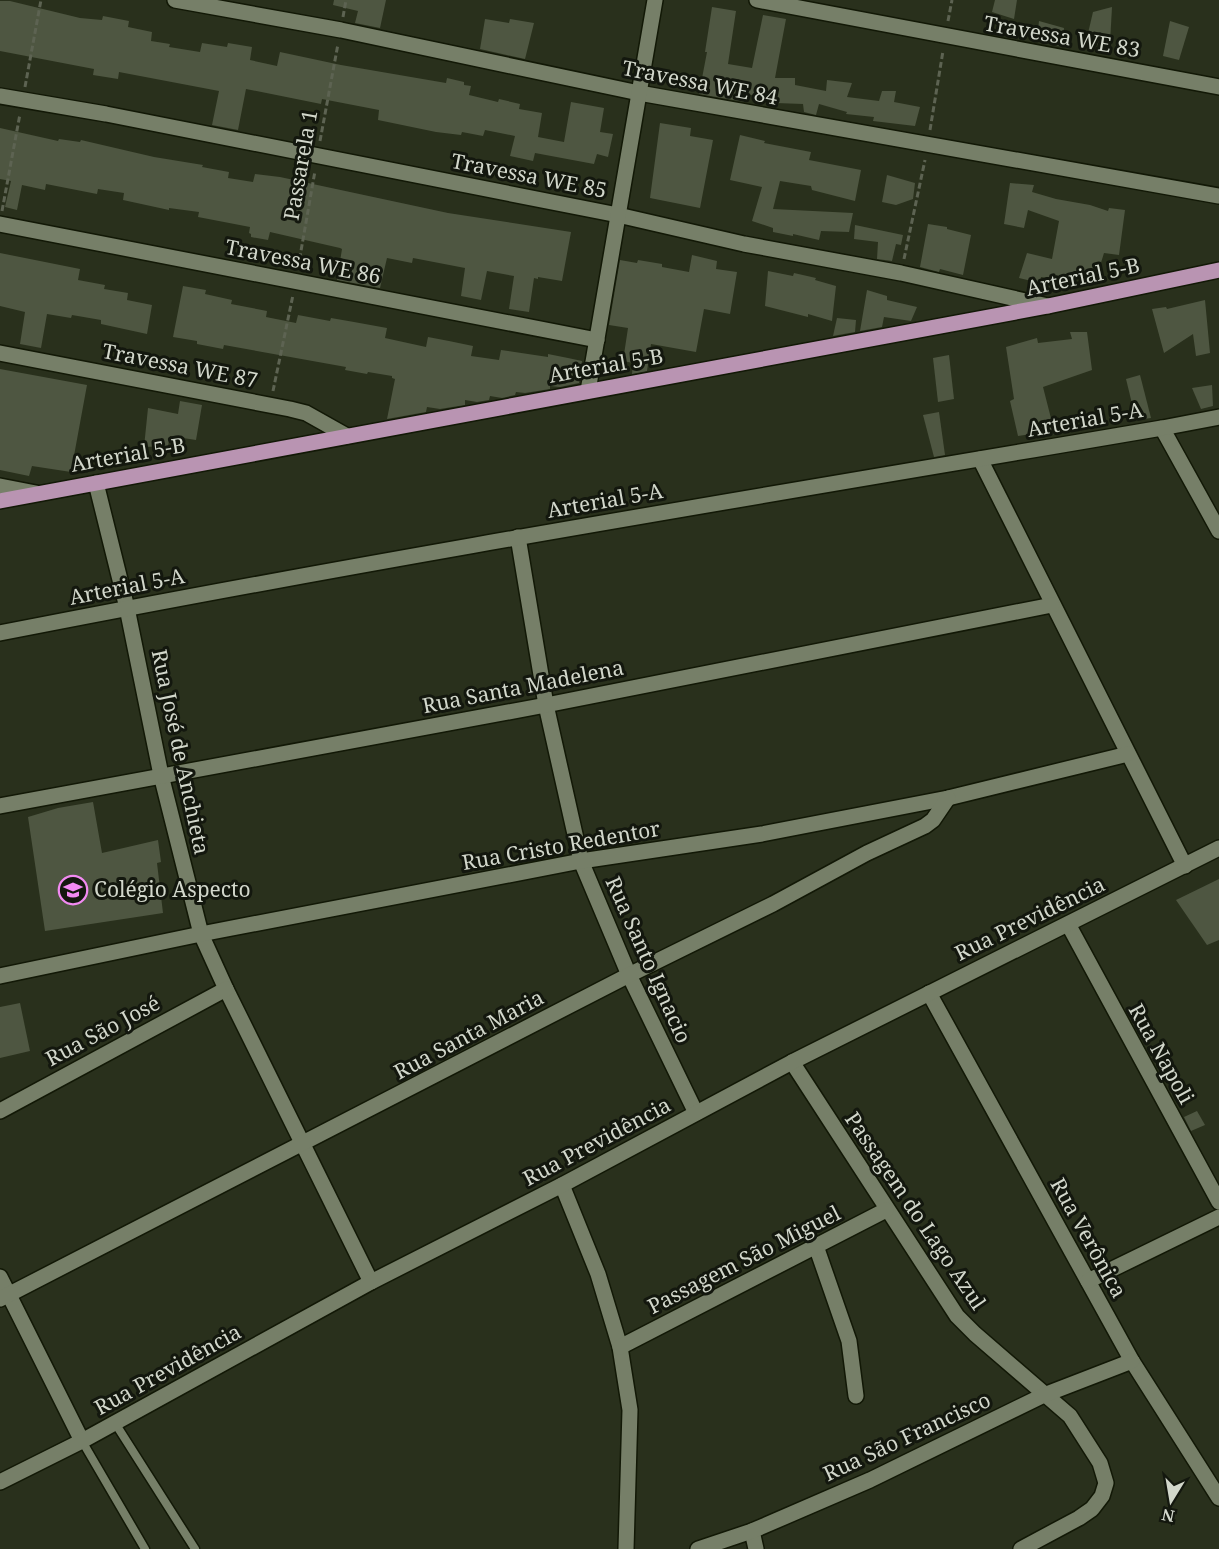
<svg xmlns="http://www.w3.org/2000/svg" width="1219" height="1549" viewBox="0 0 1219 1549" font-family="'Noto Serif',serif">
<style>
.building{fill:#4e5641}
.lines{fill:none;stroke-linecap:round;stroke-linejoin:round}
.service-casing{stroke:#121806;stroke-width:11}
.minor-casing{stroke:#121806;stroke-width:18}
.primary-casing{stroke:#121806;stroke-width:18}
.path{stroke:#5d6352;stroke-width:3;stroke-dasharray:6 3;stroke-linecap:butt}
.service{stroke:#767f68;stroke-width:8}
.minor{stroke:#767f68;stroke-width:15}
.primary{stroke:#b994b2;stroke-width:15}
.labels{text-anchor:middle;stroke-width:6;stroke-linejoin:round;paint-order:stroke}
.street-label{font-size:21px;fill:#d2d7cb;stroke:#13170e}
.poi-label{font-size:21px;fill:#d2d7cb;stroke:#13170e;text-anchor:start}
</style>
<rect width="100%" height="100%" fill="#29301c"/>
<g class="building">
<polygon points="334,0 386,0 380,28 355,23 358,11 333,5"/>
<polygon points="995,0 1017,0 1014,19 992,12"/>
<polygon points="0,1 10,1 80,18 102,20 103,16 129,21 128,27 152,32 151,41 170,44 169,47 200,52 202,43 227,47 228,43 252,47 250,60 277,66 280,52 341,65 446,83 447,78 464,82 464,85 471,86 469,95 498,102 499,99 520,104 519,109 542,113 538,137 564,142 571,102 604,108 600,132 613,134 608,157 597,154 594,164 535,153 533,161 510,156 515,136 485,130 483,136 462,132 461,135 436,132 378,120 379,110 322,99 321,104 246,89 238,130 212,125 219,91 119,72 118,79 93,75 94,69 0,51"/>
<polygon points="712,7 736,11 728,64 752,68 763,15 786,19 775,78 795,78 795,85 826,91 827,80 852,83 847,97 879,101 882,91 896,91 894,102 920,107 915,126 873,121 874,117 846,114 847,112 819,104 816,115 804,112 803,104 776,103 776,100 746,94 745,102 699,94 707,52 705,52"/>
<polygon points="1112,7 1110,43 1085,46 1093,12"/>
<polygon points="485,19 509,23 510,19 534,23 525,59 480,49"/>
<polygon points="1039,21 1064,28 1062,47 1037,39"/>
<polygon points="1170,21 1189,27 1179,60 1163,56"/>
<polygon points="660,123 691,128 690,136 713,140 700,208 650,198"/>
<polygon points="0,128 58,141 59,139 80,142 81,140 154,157 203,165 202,167 229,172 228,178 253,182 255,174 280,177 448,213 571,232 562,281 538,277 538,279 534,278 529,312 509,309 514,276 487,271 481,300 461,296 465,268 413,258 412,263 387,258 380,288 337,280 342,249 340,248 270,232 268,240 251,237 251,234 249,233 250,227 198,217 199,212 169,208 169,210 123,200 124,193 98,189 97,194 46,184 45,190 22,185 17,210 5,207 11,181 0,179"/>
<polygon points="740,135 765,141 764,143 811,152 809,160 861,170 855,201 812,190 811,186 780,181 773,209 853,213 849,232 821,231 819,240 793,234 793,236 773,232 773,228 752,221 762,187 730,180"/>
<polygon points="887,175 915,183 913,199 896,205 882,202"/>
<polygon points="1010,183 1034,185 1032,192 1056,199 1090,205 1108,211 1109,208 1125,210 1119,255 1104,253 1095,282 1066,277 1065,280 1041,277 1040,283 1019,278 1027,253 1052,259 1059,221 1028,210 1024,228 1004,224"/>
<polygon points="928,224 947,227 947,229 971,235 963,275 940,269 939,272 920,267"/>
<polygon points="855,225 903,235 901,245 896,244 892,261 877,259 878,242 854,239"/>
<polygon points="0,253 80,269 78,280 105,285 104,289 128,293 127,300 152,305 147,334 101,324 101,320 72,315 71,318 47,314 41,348 20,344 25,312 0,306"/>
<polygon points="692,255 717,261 716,269 737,272 730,314 704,309 696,352 651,344 647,371 632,374 633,363 623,361 628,328 609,325 620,260 637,263 638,260 662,264 662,267 689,272"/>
<polygon points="768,271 793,276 794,273 816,278 815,280 836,286 832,321 808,314 808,317 765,306"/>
<polygon points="183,286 206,290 205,294 232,300 231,304 267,311 266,317 296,323 298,315 330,321 331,318 354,322 387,328 385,338 426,347 428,337 449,341 473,346 471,356 499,360 501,350 548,357 548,354 568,358 582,361 579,383 560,387 550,386 550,389 525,393 516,392 515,395 502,398 490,396 489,400 477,402 465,400 465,405 440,409 427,407 426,412 387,419 395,379 392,378 392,376 368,372 367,374 345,370 346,367 224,345 223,349 197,344 197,341 173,337"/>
<polygon points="867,290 887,296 887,300 917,307 911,321 884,317 882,327 860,331"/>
<polygon points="1205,300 1210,353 1196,356 1193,334 1164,353 1152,309 1166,307 1167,309"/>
<polygon points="837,318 856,320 855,332 833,336"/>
<polygon points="1070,332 1087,332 1092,370 1043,387 1055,434 1039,436 1038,433 1018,436 1010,401 1014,399 1006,347 1037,338 1038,343 1072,339"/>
<polygon points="949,355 954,399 938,402 933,358"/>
<polygon points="0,369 87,385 71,472 32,466 29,476 0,470"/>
<polygon points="1140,375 1151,418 1136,420 1126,379"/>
<polygon points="1212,385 1213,406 1201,409 1192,388"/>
<polygon points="180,401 202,405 196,440 170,436 168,446 144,447 148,408 178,414"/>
<polygon points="939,412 945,455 934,457 923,415"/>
<polygon points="93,802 102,853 158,840 161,862 157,863 163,913 45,931 28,817 58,808"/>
<polygon points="1219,879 1219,940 1207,945 1176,900"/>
<polygon points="20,1003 30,1051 0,1058 0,1007"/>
<polygon points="1197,1111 1205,1125 1191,1131 1184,1117"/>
</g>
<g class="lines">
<g class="service-casing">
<g id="service">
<polyline points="115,1423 195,1549"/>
<polyline points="82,1441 145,1549"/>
</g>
</g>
<g class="minor-casing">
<g id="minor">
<polyline points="175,0 341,30 639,93 1219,196"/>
<polyline points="757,0 1219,87"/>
<polyline points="0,96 106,114 618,215 744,244 901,273 1048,306"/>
<polyline points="0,224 597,340"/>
<polyline points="0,353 290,409 306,413 347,436"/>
<polyline points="588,391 655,0"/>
<polyline points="1162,428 1219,531"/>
<polyline points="980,459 1185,866"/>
<polyline points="96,483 127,608 161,775 201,934 226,989 371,1282"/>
<polyline points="0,486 36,493"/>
<polyline points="518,537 546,705 581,861 629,975 696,1113"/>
<path d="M 0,633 C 386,557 774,494 1162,428 L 1219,417"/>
<polyline points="0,806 546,705 1052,605"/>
<polyline points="1068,924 1219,1202"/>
<polyline points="0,976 201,934 581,861 762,834 948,798 1128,754"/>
<polyline points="929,993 1132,1361 1219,1498"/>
<polyline points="792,1062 957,1316 975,1334 1070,1416 1100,1463 1106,1483 1102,1496 1092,1509 1079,1518 1021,1549"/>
<polyline points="0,1111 226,989"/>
<polyline points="562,1185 598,1274 620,1347 630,1410 626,1549"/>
<polyline points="816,1246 849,1341 856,1396"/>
<polyline points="0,1277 82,1441"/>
<polyline points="1088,1281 1219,1217"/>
<polyline points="0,1299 629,975 773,904 867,853 925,826 933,820 948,798"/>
<polyline points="620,1347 886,1210"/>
<polyline points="0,1482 82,1441 371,1282 562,1185 792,1062 1219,848"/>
<polyline points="752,1531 756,1549"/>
<polyline points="698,1549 752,1531 870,1480 1044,1395 1132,1361"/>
</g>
</g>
<g class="primary-casing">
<polyline id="primary" points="0,501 1048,306 1219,270"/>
</g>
<g class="path">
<polyline points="343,17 346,0"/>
<polyline points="948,21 952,0"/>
<polyline points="25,87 41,0"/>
<polyline points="930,130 943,51"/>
<polyline points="320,141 338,44"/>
<polyline points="2,211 20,114"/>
<polyline points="904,259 925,160"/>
<polyline points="298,268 315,171"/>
<polyline points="273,391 293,295"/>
</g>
<use href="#service" class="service"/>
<use href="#minor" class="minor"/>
<use href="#primary" class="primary"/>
</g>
<defs>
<g id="school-ring" transform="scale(1.5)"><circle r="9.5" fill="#13170e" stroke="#f28af2" stroke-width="1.5"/><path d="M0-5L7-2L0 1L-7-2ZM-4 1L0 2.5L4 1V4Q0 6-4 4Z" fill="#f28af2"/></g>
</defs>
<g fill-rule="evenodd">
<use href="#school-ring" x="73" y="890"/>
</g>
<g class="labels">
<g class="street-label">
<text transform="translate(1062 37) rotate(10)" y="7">Travessa WE 83</text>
<text transform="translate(700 83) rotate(11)" y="7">Travessa WE 84</text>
<text transform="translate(301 165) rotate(-80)" y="7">Passarela 1</text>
<text transform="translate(529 176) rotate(11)" y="7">Travessa WE 85</text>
<text transform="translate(303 262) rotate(11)" y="7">Travessa WE 86</text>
<text transform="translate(1083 277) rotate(-12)" y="7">Arterial 5-B</text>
<text transform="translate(180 366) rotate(11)" y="7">Travessa WE 87</text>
<text transform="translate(606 366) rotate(-10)" y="7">Arterial 5-B</text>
<text transform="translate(1085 420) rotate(-10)" y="7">Arterial 5-A</text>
<text transform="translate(128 455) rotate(-10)" y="7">Arterial 5-B</text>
<text transform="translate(605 501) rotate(-10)" y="7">Arterial 5-A</text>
<text transform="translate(127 587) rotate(-11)" y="7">Arterial 5-A</text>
<text transform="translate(523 687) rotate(-11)" y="7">Rua Santa Madelena</text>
<text transform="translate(180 752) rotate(78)" y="7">Rua José de Anchieta</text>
<text transform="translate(561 846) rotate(-10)" y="7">Rua Cristo Redentor</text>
<text transform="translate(1030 919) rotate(-26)" y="7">Rua Previdência</text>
<text transform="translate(648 960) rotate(66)" y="7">Rua Santo Ignacio</text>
<text transform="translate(103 1031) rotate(-28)" y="7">Rua São José</text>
<text transform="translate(469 1035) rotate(-28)" y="7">Rua Santa Maria</text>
<text transform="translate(1161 1054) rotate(61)" y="7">Rua Napoli</text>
<text transform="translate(597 1142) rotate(-28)" y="7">Rua Previdência</text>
<text transform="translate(915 1211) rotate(56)" y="7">Passagem do Lago Azul</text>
<text transform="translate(1088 1238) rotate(61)" y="7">Rua Verônica</text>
<text transform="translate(744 1260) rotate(-27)" y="7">Passagem São Miguel</text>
<text transform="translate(168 1370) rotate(-29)" y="7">Rua Previdência</text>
<text transform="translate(907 1437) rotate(-25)" y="7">Rua São Francisco</text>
</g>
<g class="poi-label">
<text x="94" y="897">Colégio Aspecto</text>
</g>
</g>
<g transform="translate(1171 1501) rotate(191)" stroke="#13170e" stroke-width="4.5" paint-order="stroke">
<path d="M0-4.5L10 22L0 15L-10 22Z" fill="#d2d7cb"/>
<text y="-9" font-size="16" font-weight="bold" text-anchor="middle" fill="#d2d7cb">N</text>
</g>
</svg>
